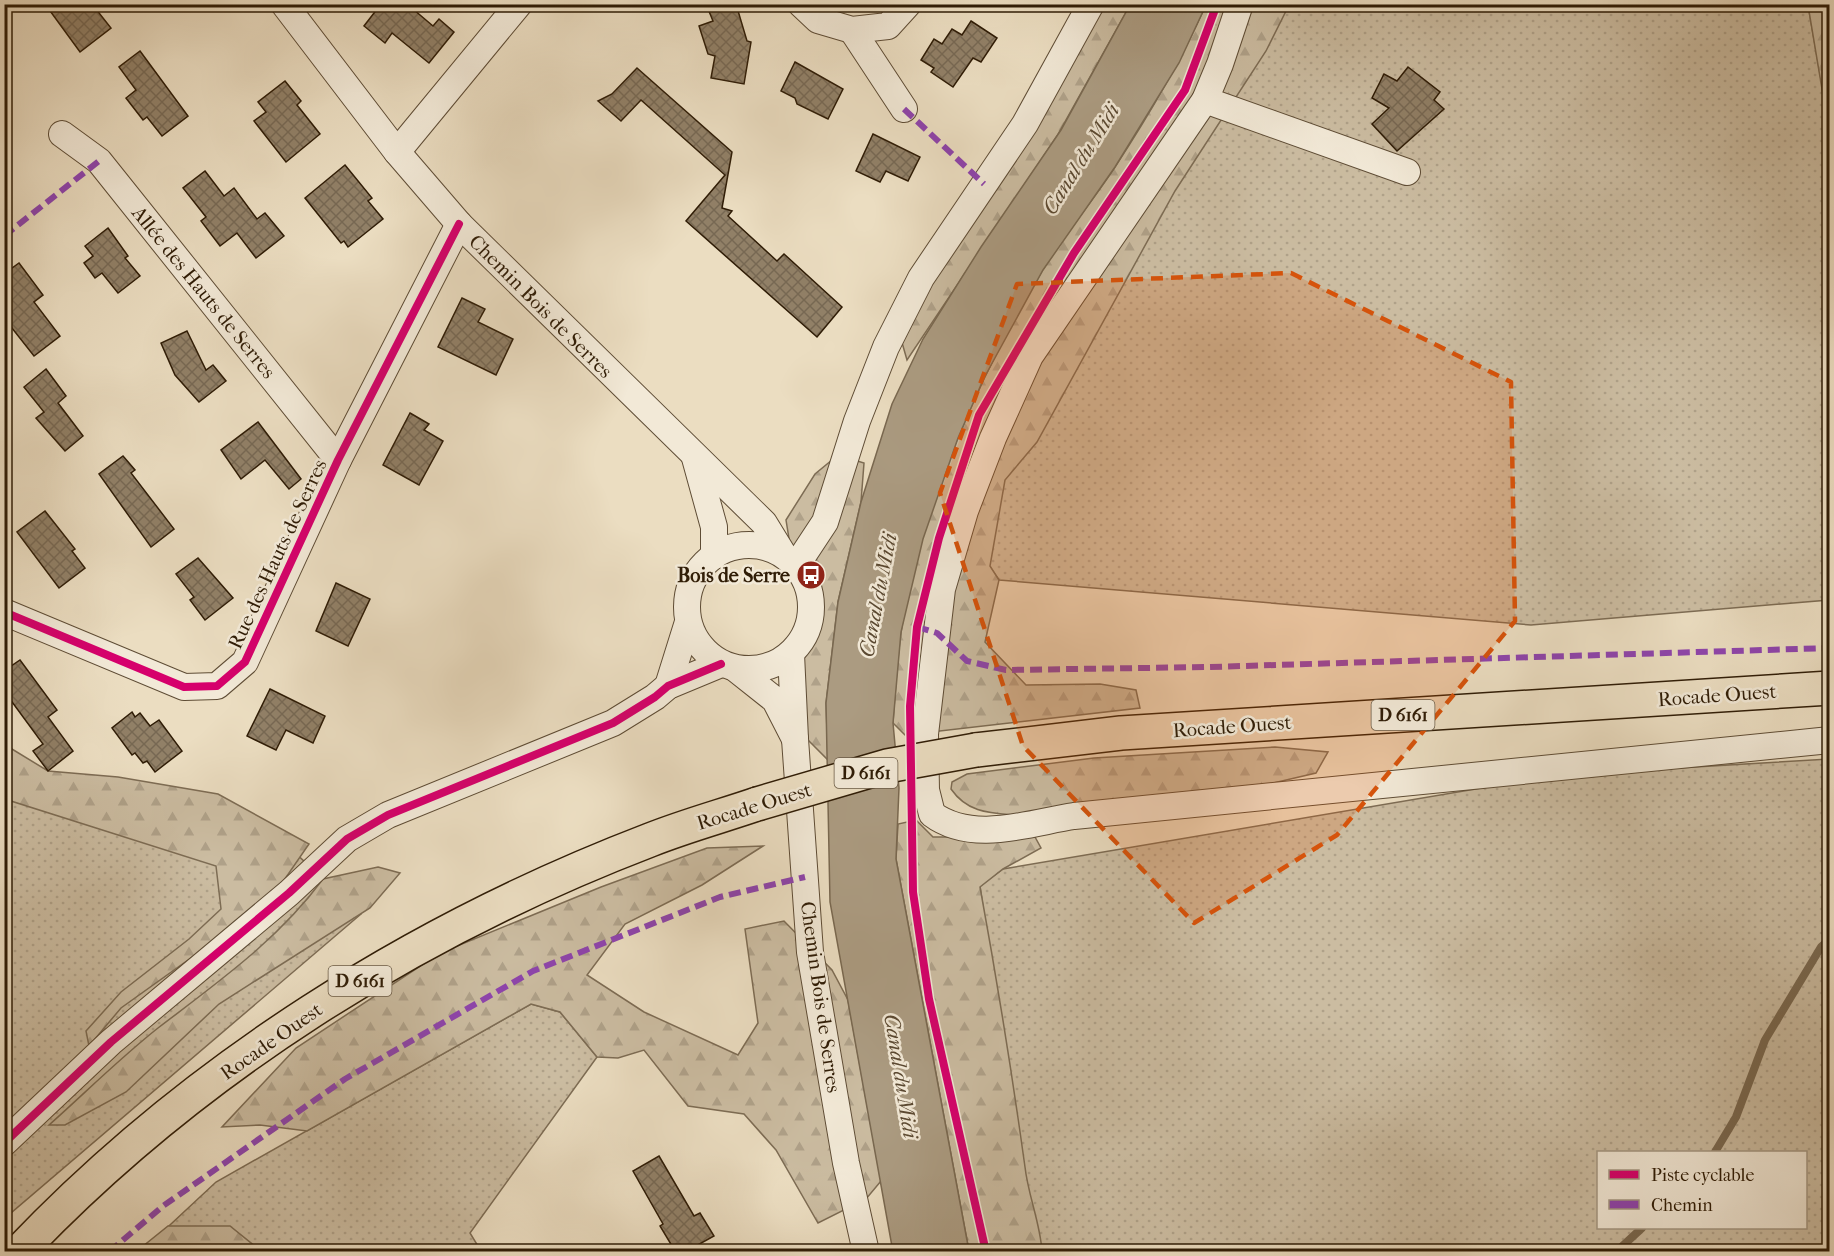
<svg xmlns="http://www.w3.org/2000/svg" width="1834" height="1256" viewBox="0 0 1834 1256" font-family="'IM FELL French Canon',serif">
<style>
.grass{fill:url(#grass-dots);stroke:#7d6c54;stroke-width:1.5;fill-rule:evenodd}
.forest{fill:url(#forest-firs);stroke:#7d6c54;stroke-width:1.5}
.water{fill:#ab9b81;stroke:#796850;stroke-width:1.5}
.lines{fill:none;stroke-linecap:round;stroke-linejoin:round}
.stream{stroke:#796850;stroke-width:8}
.building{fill:url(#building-cross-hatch);stroke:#2f1c06;stroke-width:1.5}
.minor-casing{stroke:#5e4c35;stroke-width:28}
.major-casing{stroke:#2f1c06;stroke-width:36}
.minor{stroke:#f2e9d7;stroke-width:26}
.major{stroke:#ebddc1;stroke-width:33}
.major-bridge-casing{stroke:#2f1c06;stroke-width:36;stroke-linecap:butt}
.major-bridge{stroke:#ebddc1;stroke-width:33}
.quiet{stroke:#8e44ad;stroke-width:6;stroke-dasharray:12 6;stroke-linecap:butt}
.cycleway-casing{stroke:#f2e9d7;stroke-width:11}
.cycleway{stroke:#d6006c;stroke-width:8}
.marked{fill:#d6530b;fill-opacity:0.2;stroke:#d6530b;stroke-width:4.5;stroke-dasharray:12 8;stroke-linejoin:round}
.labels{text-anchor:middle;stroke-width:5;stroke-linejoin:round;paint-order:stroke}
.shield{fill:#f2e9d7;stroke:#6a5a45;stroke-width:1.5}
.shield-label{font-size:18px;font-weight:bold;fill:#2f1c06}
.street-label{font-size:20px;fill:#2f1c06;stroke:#f2e9d7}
.poi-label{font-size:20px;font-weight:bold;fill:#2f1c06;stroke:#f2e9d7;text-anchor:end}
.water-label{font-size:21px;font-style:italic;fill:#5a4831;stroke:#f2e9d7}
</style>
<defs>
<pattern id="grass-dots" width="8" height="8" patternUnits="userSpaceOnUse" patternTransform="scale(1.5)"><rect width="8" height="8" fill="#cbbca1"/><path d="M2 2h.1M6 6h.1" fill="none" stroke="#afa189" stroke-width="1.8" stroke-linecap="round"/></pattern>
<pattern id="forest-firs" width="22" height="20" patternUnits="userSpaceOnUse" patternTransform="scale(1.5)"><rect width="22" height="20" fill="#cbbca1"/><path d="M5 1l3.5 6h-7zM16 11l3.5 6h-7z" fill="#afa189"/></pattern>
<pattern id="building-cross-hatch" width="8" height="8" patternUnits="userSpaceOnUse" patternTransform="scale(1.5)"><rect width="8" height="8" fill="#918067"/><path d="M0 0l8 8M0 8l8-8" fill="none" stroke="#776853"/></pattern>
</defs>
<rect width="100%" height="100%" fill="#ebddc1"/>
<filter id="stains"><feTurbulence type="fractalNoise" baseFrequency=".00333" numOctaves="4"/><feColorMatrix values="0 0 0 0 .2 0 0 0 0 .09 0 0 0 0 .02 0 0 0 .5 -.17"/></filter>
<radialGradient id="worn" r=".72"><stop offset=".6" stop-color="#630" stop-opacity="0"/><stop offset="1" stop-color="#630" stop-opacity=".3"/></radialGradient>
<g class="grass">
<polygon points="1271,5 1808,5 1830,131 1829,600 1531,625 999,580 989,566 1001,487 1110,270"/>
<path d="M 1829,759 L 1829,1251 L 1033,1251 L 980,886 L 1003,869 L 1559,775 ZM 1598,1152 L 1806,1152 L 1806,1228 L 1598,1228 Z"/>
<polygon points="5,762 292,850 361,914 5,1218"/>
<polygon points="531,1004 560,1012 597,1057 470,1233 481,1251 141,1252 216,1182"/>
</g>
<g class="forest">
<polygon points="1105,5 1130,5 1057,136 907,360 897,325"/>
<path d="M 1206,5 L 1289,5 L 1266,51 L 1175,191 L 1037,442 L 1005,480 L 990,566 L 999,580 L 985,642 L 1026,685 L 1100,684 L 1136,690 L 1140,708 L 905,735 L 893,723 C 895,693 897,662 901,633 C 918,513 980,374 1042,271 C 1064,235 1092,202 1115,167 C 1150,114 1180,62 1206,5 Z"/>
<polygon points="1808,5 1829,5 1829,131"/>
<polygon points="838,455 864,463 861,502 838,602 826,703 828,760 802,734 801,664 813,634 792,557 786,520 815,474"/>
<polygon points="7,746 48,771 118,777 218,794 309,844 269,902 121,1008 89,1046 86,1031 121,992 189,939 221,909 216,866 11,801 5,793"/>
<path d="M 1275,747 L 1328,752 L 1316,773 L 1256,787 L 1013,815 C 988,813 967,812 951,789 L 952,782 L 967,774 L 1094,758 Z"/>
<path d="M 916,820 L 933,837 L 1035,837 L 1041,848 L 1003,869 L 980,887 C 997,980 1012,1073 1025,1167 C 1028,1195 1040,1222 1042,1251 L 969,1251 L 896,859 L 898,824 Z"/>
<polygon points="763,846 702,885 625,924 587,975 644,1012 738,1055 758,1023 745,929 784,921 832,970 848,1000 881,1181 866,1199 818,1223 776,1150 744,1114 688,1106 644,1050 618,1058 597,1057 560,1012 531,1004 307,1131 260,1125 222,1127 296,1048 440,953 601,887 707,848"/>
<path d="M 378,867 L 400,873 L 370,908 L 219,1004 L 126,1092 L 65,1125 L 49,1125 C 85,1093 120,1058 158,1028 C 218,982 278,940 323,879 Z"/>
<polygon points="168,1226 230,1226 261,1251 137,1251"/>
</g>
<polygon class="water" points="1130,5 1206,5 1179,63 1115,167 1043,270 984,378 958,438 923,539 901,632 893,723 899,788 896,859 969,1251 893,1252 830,902 826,703 838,602 861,502 892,404 923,339 981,247 1061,130"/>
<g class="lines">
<g class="stream">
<polyline points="1715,1152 1736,1117 1765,1040 1821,947 1830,939"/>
<polyline points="1616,1252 1642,1228"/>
</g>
</g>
<g class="building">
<polygon points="45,4 92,4 111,28 80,52"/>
<polygon points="381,4 407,4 433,26 439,19 454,32 429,63 392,33 385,43 364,26"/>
<polygon points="706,4 736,4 747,41 751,42 744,84 711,78 715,56 708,54 699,26 713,21"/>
<polygon points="971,21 997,38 981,62 973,58 953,87 931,72 934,68 921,60 934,39 942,44 952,29 962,35"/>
<polygon points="140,51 188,116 162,136 147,117 143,120 126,98 136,90 119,67"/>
<polygon points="795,62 843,89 828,119 797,104 795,98 781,91"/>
<polygon points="1408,67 1440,92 1434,100 1444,109 1397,151 1372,124 1389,108 1372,98 1384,74 1397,81"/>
<polygon points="637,68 732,152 722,208 732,211 728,216 777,261 784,254 842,307 817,337 686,221 725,175 641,100 621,121 598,101 612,94"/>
<polygon points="285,81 301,101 297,105 320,134 286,162 254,121 266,112 258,102"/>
<polygon points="873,134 920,157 908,181 886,171 880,182 856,171"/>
<polygon points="345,165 372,198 368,201 383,219 348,247 344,241 341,243 305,198"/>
<polygon points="205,171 224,196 234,188 257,219 265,213 284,236 256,258 237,233 220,246 201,221 206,217 183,188"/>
<polygon points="108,228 128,256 125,258 140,276 118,293 102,273 95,278 84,263 93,256 85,246"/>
<polygon points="19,263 43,295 34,302 60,336 34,356 4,318 4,274"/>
<polygon points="462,298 485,309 478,322 513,339 496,375 438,347"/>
<polygon points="187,331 206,370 213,365 226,381 199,402 175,375 161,343"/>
<polygon points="46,369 66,396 58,403 83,436 65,451 36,418 44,412 24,387"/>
<polygon points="410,413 429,424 424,430 443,441 419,485 383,465"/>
<polygon points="258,422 301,479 289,489 265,460 241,479 221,450"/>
<polygon points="123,456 135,470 131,473 174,529 151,547 99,474"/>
<polygon points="45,511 75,549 72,551 85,568 59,588 17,532"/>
<polygon points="198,558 233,598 205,620 190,600 194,597 176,574"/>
<polygon points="336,583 370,599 348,646 316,631"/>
<polygon points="20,660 57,710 48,717 73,751 48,771 33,751 43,744 4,691 4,671"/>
<polygon points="270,689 325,716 313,743 286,730 276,750 247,736"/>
<polygon points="132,712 135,717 140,713 150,726 159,720 182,751 155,772 147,761 143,763 135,753 132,755 112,728"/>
<polygon points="659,1156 694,1216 700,1213 714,1236 687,1251 675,1251 660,1226 663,1224 633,1171"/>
</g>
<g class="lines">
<g class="minor-casing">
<g id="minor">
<polyline points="284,4 397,152 459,224 764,523 783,554"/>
<polyline points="801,4 818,20 852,30 888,26 908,4"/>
<path d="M 1240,4 L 1220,64 L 1205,100 L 1030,356 L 993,438 L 965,511 L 942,589 L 925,734 L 926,790 L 932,814 C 972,844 1029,823 1074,816 L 1830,740"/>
<polyline points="852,30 904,109"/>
<polyline points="1205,100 1407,172"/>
<polyline points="62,134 99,161 338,460"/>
<polyline points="397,152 519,4"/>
<polyline points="695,458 714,527 714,556"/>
<circle cx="749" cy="607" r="62"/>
<polyline points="796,566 825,522 857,421 886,347 921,278 1025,124 1091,4"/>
<polyline points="4,612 184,687 217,686 245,662 338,460 459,224"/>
<polyline points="736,669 775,700 795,739 791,654"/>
<polyline points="668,686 688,622"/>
<polyline points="795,739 810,952 846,1163 866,1252"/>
<polyline points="4,1143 111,1042 289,893 347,839 388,815 613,723 655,697 668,686 721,664"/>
</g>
</g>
<g class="major-casing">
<g id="major">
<polyline points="976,750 1121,733 1830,688"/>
<path d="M 19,1252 C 193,1069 415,930 650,840 C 685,826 722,816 757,804"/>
</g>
</g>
<use href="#minor" class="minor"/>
<use href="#major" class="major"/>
<g class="major-bridge-casing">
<polyline id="major-bridge" points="757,804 887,766 976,750"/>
</g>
<use href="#major-bridge" class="major-bridge"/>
<g class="quiet">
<polyline points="904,109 984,184"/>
<polyline points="4,236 99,161"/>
<polyline points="917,627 937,633 967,661 1006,670 1210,667 1830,648"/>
<polyline points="109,1252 163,1206 345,1079 533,971 720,897 805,877"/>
</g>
<g class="cycleway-casing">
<g id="cycleway">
<polyline points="4,612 184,687 217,686 245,662 338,460 459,224"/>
<polyline points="4,1143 111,1042 289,893 347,839 388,815 613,723 655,697 668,686 721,664"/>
<polyline points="986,1252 929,999 913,892 910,706 917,627 939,538 979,415 1074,253 1185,90 1217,4"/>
</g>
</g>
<use href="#cycleway" class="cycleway"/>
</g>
<path class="marked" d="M 1291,273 L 1511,382 L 1515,621 L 1337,835 L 1194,923 L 1023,746 L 940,493 L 1017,284 Z"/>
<defs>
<g id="bus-disc" transform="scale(1.5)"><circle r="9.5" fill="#8f2418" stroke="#f2e9d7"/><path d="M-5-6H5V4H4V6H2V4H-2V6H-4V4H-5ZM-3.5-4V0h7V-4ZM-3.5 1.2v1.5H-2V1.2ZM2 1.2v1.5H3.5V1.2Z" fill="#fff"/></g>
</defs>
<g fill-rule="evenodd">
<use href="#bus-disc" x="811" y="575"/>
</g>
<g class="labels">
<g class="shield">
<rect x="1371.5" y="700" width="63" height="30" rx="4.5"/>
<rect x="834.5" y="758" width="63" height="30" rx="4.5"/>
<rect x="328.5" y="966" width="63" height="30" rx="4.5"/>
</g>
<g class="shield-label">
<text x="1403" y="721">D 6161</text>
<text x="866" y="779">D 6161</text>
<text x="360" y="987">D 6161</text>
</g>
<g class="street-label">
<text transform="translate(204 292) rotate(51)" y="7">Allée des Hauts de Serres</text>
<text transform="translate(541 306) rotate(45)" y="7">Chemin Bois de Serres</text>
<text transform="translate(277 554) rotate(-65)" y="7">Rue des Hauts de Serres</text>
<text transform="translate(1717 695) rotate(-4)" y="7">Rocade Ouest</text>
<text transform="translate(1232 726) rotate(-4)" y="7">Rocade Ouest</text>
<text transform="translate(754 806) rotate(-17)" y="7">Rocade Ouest</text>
<text transform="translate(821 997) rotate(82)" y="7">Chemin Bois de Serres</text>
<text transform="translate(271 1041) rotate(-35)" y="7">Rocade Ouest</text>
</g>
<g class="poi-label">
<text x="790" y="582">Bois de Serre</text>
</g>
<g class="water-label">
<text transform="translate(1081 159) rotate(-58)" y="7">Canal du Midi</text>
<text transform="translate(878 595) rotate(-79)" y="7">Canal du Midi</text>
<text transform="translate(901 1076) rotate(81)" y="7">Canal du Midi</text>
</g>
</g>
<rect width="1834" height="1256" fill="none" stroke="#ebddc1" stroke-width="24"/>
<rect x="6" y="6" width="1822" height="1244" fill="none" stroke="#2f1c06" stroke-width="3"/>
<rect x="12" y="12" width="1810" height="1232" fill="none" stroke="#2f1c06" stroke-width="1.5"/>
<rect x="1597" y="1151" width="210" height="78" fill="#f2e9d7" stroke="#a49783" stroke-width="1.5"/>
<rect x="1609" y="1170" width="30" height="9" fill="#d6006c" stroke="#a49783" stroke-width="1.5"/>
<text x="1651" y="1181" font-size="18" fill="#2f1c06">Piste cyclable</text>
<rect x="1609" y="1200" width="30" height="9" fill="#8e44ad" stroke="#a49783" stroke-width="1.5"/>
<text x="1651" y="1211" font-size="18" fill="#2f1c06">Chemin</text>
<rect width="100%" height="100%" filter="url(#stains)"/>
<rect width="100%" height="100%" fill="url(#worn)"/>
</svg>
